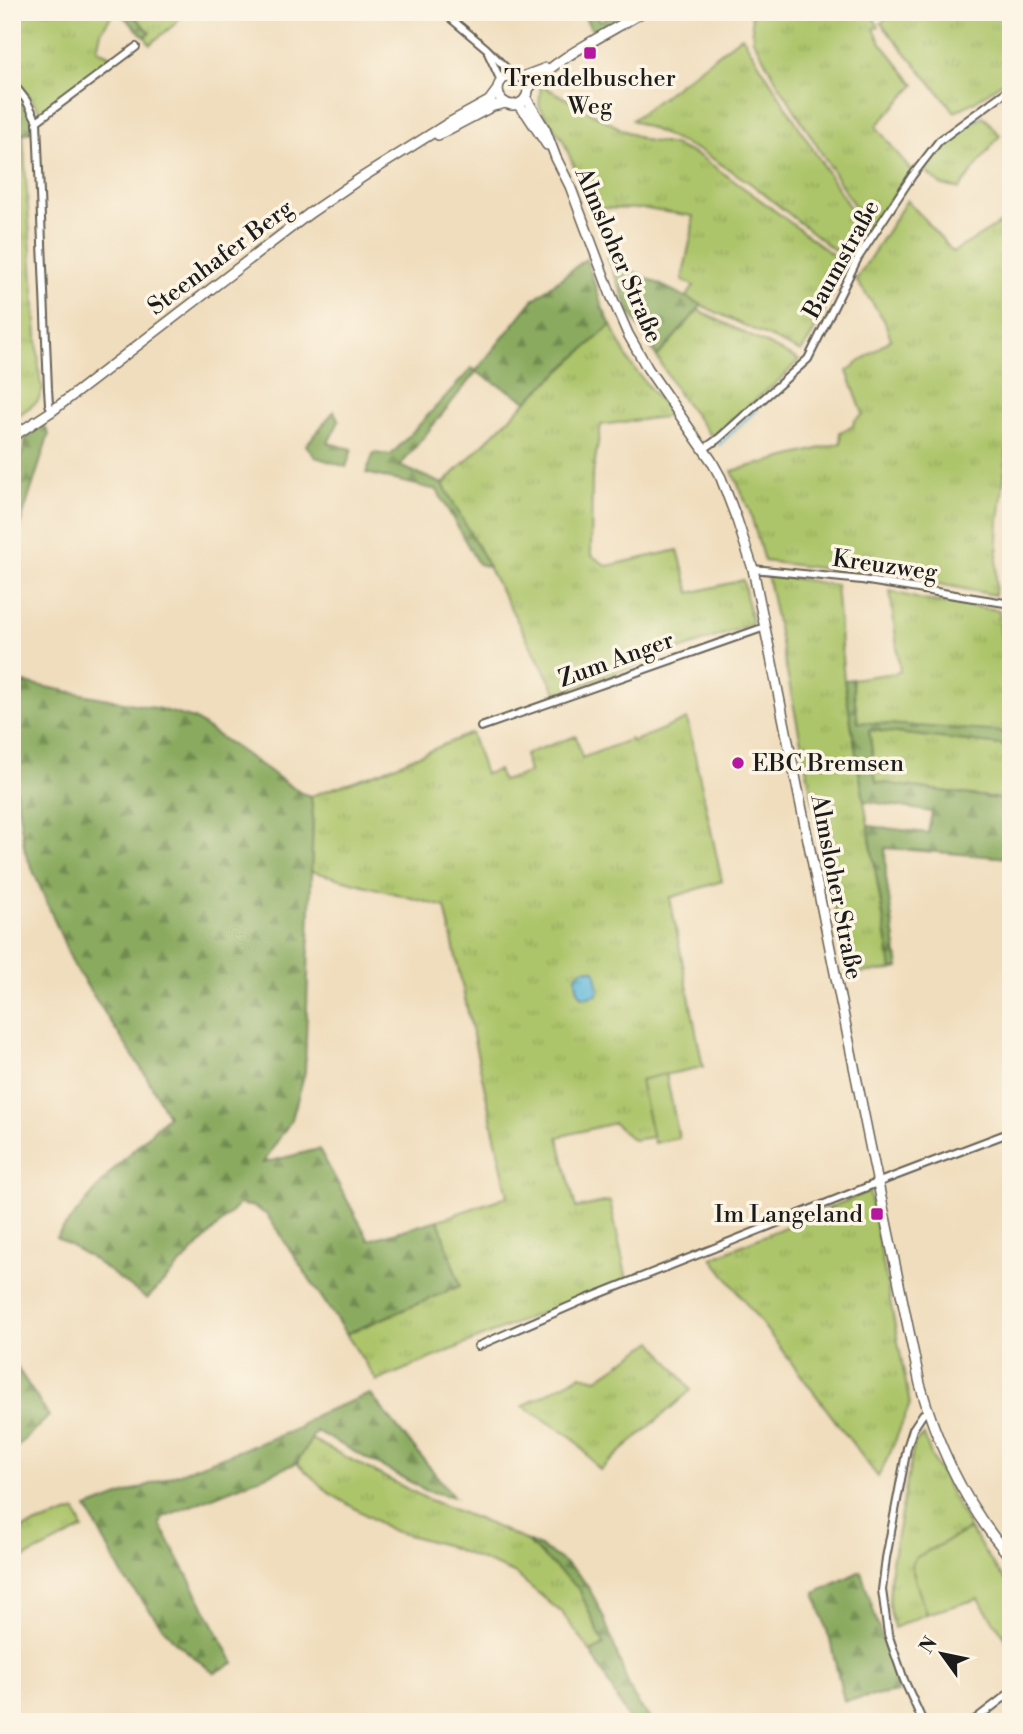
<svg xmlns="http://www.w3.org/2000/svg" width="1023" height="1734" viewBox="0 0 1023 1734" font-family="'Libre Bodoni',serif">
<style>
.grass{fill:url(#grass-tufts);stroke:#647044;stroke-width:2}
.forest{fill:url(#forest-firs);stroke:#53633e;stroke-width:2}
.pitch{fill:#adc56b;stroke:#647044;stroke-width:2}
.water{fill:url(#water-ripples);stroke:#3d6a7c;stroke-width:2}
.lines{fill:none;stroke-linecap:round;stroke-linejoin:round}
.stream{stroke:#5eb7db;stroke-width:2.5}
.street-casing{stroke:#666054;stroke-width:10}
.secondary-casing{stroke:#666054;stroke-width:12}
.street{stroke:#fff;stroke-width:6}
.secondary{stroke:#fff;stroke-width:9}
.poi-dot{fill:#b5179e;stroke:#fcf5e5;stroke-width:2.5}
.labels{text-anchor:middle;stroke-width:7;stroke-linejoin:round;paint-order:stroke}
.poi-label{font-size:24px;fill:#1c1c1c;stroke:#fcf5e5}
.street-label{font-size:24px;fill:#1c1c1c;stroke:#fcf5e5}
</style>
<defs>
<pattern id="grass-tufts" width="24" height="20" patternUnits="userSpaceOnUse" patternTransform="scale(1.75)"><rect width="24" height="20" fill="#adc56b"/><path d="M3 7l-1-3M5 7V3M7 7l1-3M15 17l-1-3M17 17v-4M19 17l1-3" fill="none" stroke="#94a95c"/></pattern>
<pattern id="forest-firs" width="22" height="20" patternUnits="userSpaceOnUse" patternTransform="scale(1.75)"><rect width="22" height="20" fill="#8aaa5f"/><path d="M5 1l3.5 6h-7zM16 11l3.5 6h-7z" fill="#708a4e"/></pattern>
<pattern id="water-ripples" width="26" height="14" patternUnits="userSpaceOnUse" patternTransform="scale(1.75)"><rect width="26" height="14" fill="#5eb7db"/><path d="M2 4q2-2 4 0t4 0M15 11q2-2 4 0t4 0" fill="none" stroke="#4d94b1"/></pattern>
</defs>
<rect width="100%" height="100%" fill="#fcf5e5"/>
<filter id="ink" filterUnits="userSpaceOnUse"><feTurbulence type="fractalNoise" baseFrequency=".0143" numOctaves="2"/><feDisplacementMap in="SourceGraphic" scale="14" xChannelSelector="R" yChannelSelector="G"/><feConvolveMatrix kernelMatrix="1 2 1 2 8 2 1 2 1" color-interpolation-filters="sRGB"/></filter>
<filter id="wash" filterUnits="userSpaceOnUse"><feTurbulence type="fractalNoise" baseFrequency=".00686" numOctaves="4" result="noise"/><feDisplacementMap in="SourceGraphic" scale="28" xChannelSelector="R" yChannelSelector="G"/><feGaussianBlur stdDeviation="1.57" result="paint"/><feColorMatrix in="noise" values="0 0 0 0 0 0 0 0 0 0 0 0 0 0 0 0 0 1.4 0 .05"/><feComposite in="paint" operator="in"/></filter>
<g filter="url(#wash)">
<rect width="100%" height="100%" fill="#f0ddbd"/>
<g class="grass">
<polygon points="12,12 114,12 101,32 97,50 107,54 115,59 42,113 12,75"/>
<polygon points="130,12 183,12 175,24 150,44 145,37 150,33"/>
<polygon points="751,12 870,12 879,27 874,29 881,43 915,85 876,126 912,172 868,228 778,83 753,40"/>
<polygon points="894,12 1011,12 1011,76 974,102 955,112 881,23"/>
<polygon points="742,36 865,232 848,261 750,183 702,152 632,120"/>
<polygon points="541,85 621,129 644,140 674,145 701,157 766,204 846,265 812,335 801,352 686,298 694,286 682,280 692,232 693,216 646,209 591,208 563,140 539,106"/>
<polygon points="983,116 1000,135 959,189 941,185 922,168 939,147"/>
<polygon points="12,124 23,135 40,380 43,389 38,401 12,420"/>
<polygon points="907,200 953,252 1011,217 1011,415 999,522 995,595 878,572 858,573 764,561 750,512 732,471 841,443 840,432 853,426 854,421 863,414 847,371 891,339 884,320 856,280"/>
<polygon points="698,310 799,360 784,376 712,437 680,396 657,357"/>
<polygon points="611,325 630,363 672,416 601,425 592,479 591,555 607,566 678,550 690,593 743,580 752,624 557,694 443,484 527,401"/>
<polygon points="767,574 836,585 844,680 892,970 848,974"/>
<polygon points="890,591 923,600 999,610 1008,733 858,722 852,679 900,672"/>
<polygon points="687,719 722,881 670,898 703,1067 640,1080 653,1137 633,1140 614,1123 558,1137 576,1208 610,1201 627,1280 533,1316 377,1381 346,1334 460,1286 438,1220 508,1196 445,907 311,871 313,815 311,796 382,771 471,733 485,774 498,770 502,781 529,773 525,754 576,736 582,758 631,739 632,742"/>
<polygon points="869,729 1010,746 1009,800 876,782"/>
<polygon points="869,1191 910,1404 891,1451 878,1477 712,1258"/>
<polygon points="653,1341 691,1390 600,1470 573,1438 523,1406 581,1375 597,1379"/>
<polygon points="924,1435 930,1453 970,1529 915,1558 911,1565 926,1614 894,1628 889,1605 891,1567 914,1444"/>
<polygon points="311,1439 425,1498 485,1522 525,1540 579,1589 604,1645 591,1652 562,1613 514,1573 445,1545 393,1531 329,1493 297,1463"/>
<polygon points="76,1511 83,1529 12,1564 12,1532"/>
</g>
<g class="forest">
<polygon points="119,12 130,12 150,32 145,37"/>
<polygon points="582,12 596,12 600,21 615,12 626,12 593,32"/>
<polygon points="12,91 30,114 35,131 23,134 12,124"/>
<polygon points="586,259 603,309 611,325 527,401 476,372 400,466 443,484 489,567 478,564 437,490 366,473 374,453 391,455 472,368 476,371 533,300"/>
<polygon points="608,259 702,305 657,357 629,310"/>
<polygon points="334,411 339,421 328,443 352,449 346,467 315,457 306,445"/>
<polygon points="44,425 49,434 22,519 14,563 16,666 12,673 12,493 26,438"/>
<polygon points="852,679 858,722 1004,732 1008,733 1010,746 869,730 876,782 1009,800 1009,858 885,848 886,877 899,968 892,970 868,826 928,833 932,812 864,801 844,680"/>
<polygon points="25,683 160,709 194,719 301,793 311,796 313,815 305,1072 292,1119 263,1163 319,1149 369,1240 438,1220 460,1286 346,1334 267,1215 254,1207 239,1204 147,1299 91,1258 56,1237 111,1172 168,1116 146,1076 74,966 25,852 14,779 12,750 12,711 15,696"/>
<polygon points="12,1360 49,1416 12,1452"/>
<polygon points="370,1394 454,1497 427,1491 316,1431 297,1463 163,1517 160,1524 234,1663 214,1673 174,1641 124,1578 87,1508 291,1431 318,1414"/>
<path d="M 525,1540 C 544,1548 575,1566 586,1584 C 608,1617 617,1660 633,1695 C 638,1705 646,1713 653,1722 L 630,1722 L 629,1720 L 591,1652 L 604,1645 L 579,1589 Z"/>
<polygon points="861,1571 899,1692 844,1701 830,1640 815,1593"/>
</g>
<g class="pitch">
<polygon points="666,1074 679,1138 654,1143 640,1080"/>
<polygon points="970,1529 996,1569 1011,1586 1011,1646 978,1599 926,1614 911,1565 915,1558"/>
</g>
<path class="water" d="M 590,969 L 595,970 L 599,989 L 597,995 L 584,998 C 577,992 576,985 576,976 L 582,970 Z"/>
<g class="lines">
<g class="stream">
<polyline points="960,130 979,117"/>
<polyline points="800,371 807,364"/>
<polyline points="771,397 791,379"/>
<polyline points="719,445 758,408"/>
</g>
</g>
</g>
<g filter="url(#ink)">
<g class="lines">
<g class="street-casing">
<g id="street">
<polyline points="443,12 486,48 513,75"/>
<polyline points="488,53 501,81"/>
<polyline points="12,82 26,100 37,121 48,389 49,404 52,411"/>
<polyline points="37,121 136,47"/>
<polyline points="704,449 718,439 808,359 858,258 912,176 939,141 1011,88"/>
<polyline points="753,569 862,580 1011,604"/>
<polyline points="481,727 765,627"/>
<polyline points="478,1346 584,1300 887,1179 1011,1132"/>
<polyline points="923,1722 904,1680 888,1634 882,1590 886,1558 907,1448 913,1429 923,1414 928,1412"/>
<polyline points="972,1722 1011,1692"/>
</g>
</g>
<g class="secondary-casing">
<g id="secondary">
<circle cx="513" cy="90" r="15"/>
<polyline points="522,77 546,68"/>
<path d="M 528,89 C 555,58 607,34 643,12"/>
<path d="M 526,98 L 545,129 L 556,158 L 570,186 L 611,295 L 628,334 L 648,369 L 711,460 L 721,478 L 737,520 L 753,569 L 871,1150 L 920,1384 C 938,1448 966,1507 1011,1558"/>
<polyline points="517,104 526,113 547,145"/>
<polyline points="438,135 493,106 506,103"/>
<polyline points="12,437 52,411 310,213 361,178 447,124 489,101 498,89"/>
</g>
</g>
<use href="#street" class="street"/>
<use href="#secondary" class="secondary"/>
</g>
</g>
<g class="poi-dot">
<rect x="583" y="46" width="14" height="14" rx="3.5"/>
<circle cx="738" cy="763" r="7"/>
<rect x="870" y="1207" width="14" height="14" rx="3.5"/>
</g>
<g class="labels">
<g class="poi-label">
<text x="590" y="86">Trendelbuscher<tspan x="590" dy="28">Weg</tspan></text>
<text x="752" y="771" text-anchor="start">EBC Bremsen</text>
<text x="863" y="1222" text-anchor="end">Im Langeland</text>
</g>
<g class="street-label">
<text transform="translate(619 255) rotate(67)" y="8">Almsloher Straße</text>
<text transform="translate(220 257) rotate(-37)" y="8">Steenhafer Berg</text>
<text transform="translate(841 259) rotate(-61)" y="8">Baumstraße</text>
<text transform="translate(885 565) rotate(8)" y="8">Kreuzweg</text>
<text transform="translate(616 659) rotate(-20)" y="8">Zum Anger</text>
<text transform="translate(837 887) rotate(79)" y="8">Almsloher Straße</text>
</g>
</g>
<rect width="1023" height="1734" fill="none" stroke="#fcf5e5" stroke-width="42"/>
<g transform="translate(942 1654) rotate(303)" stroke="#fcf5e5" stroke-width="5" paint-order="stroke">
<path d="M0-5L12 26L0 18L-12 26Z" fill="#1c1c1c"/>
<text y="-10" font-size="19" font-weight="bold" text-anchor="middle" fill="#1c1c1c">N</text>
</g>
</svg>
